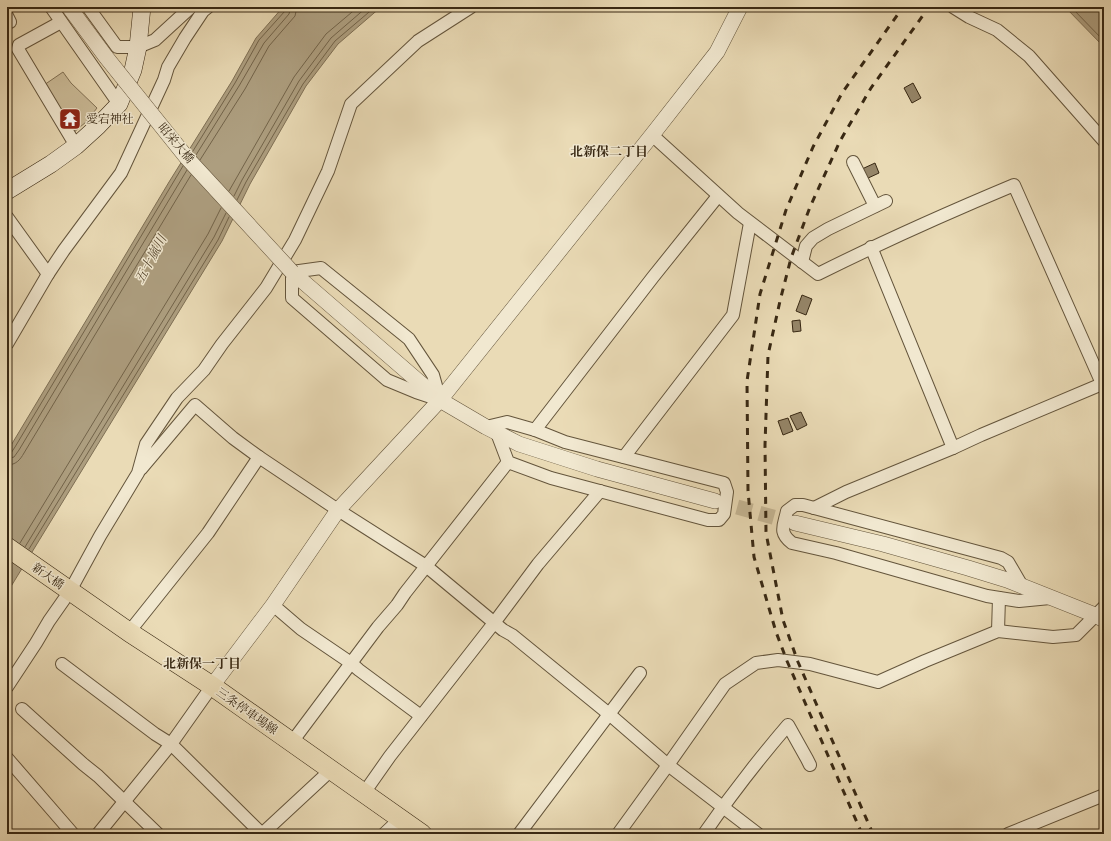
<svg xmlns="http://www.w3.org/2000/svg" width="1111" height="841" viewBox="0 0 1111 841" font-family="'Sorts Mill Goudy','Noto Serif JP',serif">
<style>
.green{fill:#ccbd9a;stroke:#827256}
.water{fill:#ad9e7f;stroke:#7e6f54}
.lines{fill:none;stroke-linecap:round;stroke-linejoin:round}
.shore{stroke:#726349;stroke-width:1}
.building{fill:#958568;stroke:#382813}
.tertiary-tunnel{stroke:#c6b795;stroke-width:15;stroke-dasharray:15 8;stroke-linecap:butt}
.minor-casing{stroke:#64553c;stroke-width:14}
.tertiary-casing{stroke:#64553c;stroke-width:16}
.secondary-casing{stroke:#382813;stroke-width:18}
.primary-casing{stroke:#382813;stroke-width:20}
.minor{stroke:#f1e8d0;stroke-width:12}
.tertiary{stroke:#f1e8d0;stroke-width:15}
.secondary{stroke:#f1e8d0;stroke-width:17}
.primary{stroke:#eadbb6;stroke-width:19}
.rail{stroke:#382813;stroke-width:3;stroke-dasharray:7 7;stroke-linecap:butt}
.tertiary-bridge-casing{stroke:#64553c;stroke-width:16;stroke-linecap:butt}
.tertiary-bridge{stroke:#f1e8d0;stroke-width:15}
.labels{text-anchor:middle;stroke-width:3;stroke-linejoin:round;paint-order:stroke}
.poi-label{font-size:12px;fill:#382813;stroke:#f1e8d0;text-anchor:start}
.street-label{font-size:12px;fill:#382813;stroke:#f1e8d0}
.neighbourhood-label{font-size:13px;font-weight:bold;fill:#382813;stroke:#f1e8d0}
.water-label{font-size:13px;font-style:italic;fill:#5b4b33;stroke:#f1e8d0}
</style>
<rect width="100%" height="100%" fill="#eadbb6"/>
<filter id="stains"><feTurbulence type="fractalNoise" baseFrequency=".005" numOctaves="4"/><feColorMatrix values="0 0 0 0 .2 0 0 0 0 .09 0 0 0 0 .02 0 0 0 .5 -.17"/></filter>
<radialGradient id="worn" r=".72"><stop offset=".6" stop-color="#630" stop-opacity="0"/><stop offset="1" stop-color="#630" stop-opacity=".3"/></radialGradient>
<polygon class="green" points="63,72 71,83 97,108 86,122 73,133 44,85"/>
<g class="water">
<polygon points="283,7 381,7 338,44 306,86 250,184 222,241 7,593 7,452 102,294 169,182 232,81 256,38"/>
<polygon points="1065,7 1104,7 1104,47"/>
</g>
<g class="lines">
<g class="shore">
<polyline points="1071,7 1104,41"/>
<polyline points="193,151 235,83 259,40 285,11 286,7"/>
<polyline points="196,155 239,86 264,43 289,14 291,7"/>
<polyline points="200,160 245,89 269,46 295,16 297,7"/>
<polyline points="229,191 237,177 294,77 326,34 358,7"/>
<polyline points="234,196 242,180 299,81 331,38 367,7"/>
<polyline points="237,200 246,182 303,84 335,41 375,7"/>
<polyline points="7,454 11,453 15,447 183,166"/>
<polyline points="7,459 14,457 19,450 187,170"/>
<path d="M 7,465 C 16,465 20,460 24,453 L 191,175"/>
<polyline points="20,543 208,234 221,208"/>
<polyline points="25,547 214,237 226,213"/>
<polyline points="29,549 218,240 229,217"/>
</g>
</g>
<g class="building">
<polygon points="913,83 921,98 912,103 904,88"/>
<polygon points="875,163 879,173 866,179 862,169"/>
<polygon points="802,295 812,299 806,315 796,311"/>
<polygon points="800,320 801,331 793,332 792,321"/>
<polygon points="801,412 807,425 797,430 790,416"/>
<polygon points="788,418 793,431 783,435 778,421"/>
</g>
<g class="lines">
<polyline class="tertiary-tunnel" points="715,501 795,523"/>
<g class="minor-casing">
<g id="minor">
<polyline points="51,7 119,104"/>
<polyline points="88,7 117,47 138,47 155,40 191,7"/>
<polyline points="953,7 969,17 997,30 1029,56 1104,141"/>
<polyline points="7,16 10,22"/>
<polyline points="61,22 19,45 18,49 76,146"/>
<path d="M 652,135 L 738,213 L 818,274 C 882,242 947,213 1014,185 L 1104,388"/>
<polyline points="853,162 875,206"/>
<polyline points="7,217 48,274"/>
<polyline points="871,247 953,448"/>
<polyline points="802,262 806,246 813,238 828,229 886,201"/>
<polygon points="321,268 409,339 433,375 440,400 416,392 387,380 292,298 292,272"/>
<polyline points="7,344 48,274 64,250 121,173 164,80 168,67 185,38 203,11 208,7"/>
<polyline points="486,427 507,422 535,430 565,442 724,483 727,492 724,514 719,520 708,520 551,478 508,462 497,433"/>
<polyline points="535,430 653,277 718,196"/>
<polyline points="624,457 733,315 750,223"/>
<polyline points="141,469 195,405 233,438 259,457 338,510 426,566 503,630 512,635 609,714 668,765 758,834"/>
<polyline points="814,508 846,492 953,448 981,435 1102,384"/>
<path d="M 1022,586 L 1008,562 L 1001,558 L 803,505 L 795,505 L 787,511 C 784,526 778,532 792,543 L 836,553 L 987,596 L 1019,601 L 1050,598"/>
<polyline points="273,605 301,629 351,663 359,670 421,716"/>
<polyline points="998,631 999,598"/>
<polyline points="129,632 208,533 259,457"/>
<polyline points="62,664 155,734 171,744 262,834"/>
<polyline points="7,687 36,643 49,621 70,591 100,536 138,473 146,444 177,398 204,370 222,344 266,288 295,240 328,171 351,104 418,41 471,7"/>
<polyline points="22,709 83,764 98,776 158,834"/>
<polyline points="292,742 378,627 397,605 405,593 508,462"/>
<polyline points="7,758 73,834"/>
<polyline points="364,793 390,756 494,623 538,564 600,491"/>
<polyline points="98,834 171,744 212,686"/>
<polyline points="262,834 331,770"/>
<polyline points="384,834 400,819"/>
<polyline points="519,834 640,673"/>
<polyline points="618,834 668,765 725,684 756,663 778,660 810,664 878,682 925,661 998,631 1053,637 1076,635 1104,607"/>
<path d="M 704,834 C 730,796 758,760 788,725 L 807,759 L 810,765"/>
<polyline points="1008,834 1104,795"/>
</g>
</g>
<g class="tertiary-casing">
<g id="tertiary">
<polyline points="292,272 440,400 486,427 519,444 597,469 715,501"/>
<polyline points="795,523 883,544 968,568 1007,580 1095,615 1104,620"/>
<polyline points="212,686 273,605 338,510 440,400 652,135 717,52 740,7"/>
</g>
</g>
<g class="secondary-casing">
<polyline id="secondary" points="7,191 51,164 76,146 98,126 119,104 133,70 138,47 142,7"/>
</g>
<g class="primary-casing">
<polyline id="primary" points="7,547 129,632 212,686 422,834"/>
</g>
<use href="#minor" class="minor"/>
<use href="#tertiary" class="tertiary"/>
<use href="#secondary" class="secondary"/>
<use href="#primary" class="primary"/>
<g class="rail">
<polyline points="862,834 787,661 776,632 754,557 748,491 747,381 760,294 786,210 813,147 842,93 903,7"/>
<polyline points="873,834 798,662 783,620 766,533 765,445 768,355 780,301 791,258 810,207 840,141 871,88 929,7"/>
</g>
<g class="tertiary-bridge-casing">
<polyline id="tertiary-bridge" points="69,7 106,57 187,158 292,272"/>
</g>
<use href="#tertiary-bridge" class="tertiary-bridge"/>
</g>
<defs>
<g id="temple-square" transform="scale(1.15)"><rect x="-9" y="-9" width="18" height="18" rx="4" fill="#8f2418" stroke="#f1e8d0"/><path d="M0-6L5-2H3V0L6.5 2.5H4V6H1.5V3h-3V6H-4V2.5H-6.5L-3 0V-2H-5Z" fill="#fff"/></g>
</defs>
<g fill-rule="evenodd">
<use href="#temple-square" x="70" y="119"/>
</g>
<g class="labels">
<g class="poi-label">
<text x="86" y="123">愛宕神社</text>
</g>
<g class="street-label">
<text transform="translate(176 143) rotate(50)" y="4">昭栄大橋</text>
<text transform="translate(48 576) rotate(35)" y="4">新大橋</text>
<text transform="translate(247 711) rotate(35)" y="4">三条停車場線</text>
</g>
<g class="neighbourhood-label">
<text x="609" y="156">北新保二丁目</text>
<text x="202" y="668">北新保一丁目</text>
</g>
<g class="water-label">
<text transform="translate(150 259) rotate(-62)" y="5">五十嵐川</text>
</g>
</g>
<rect width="1111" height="841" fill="none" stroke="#eadbb6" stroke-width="24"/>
<rect x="8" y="8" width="1095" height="825" fill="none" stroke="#382813" stroke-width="2"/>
<rect x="12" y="12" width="1087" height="817" fill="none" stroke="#382813"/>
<rect width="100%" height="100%" filter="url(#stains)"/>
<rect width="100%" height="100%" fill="url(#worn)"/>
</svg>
